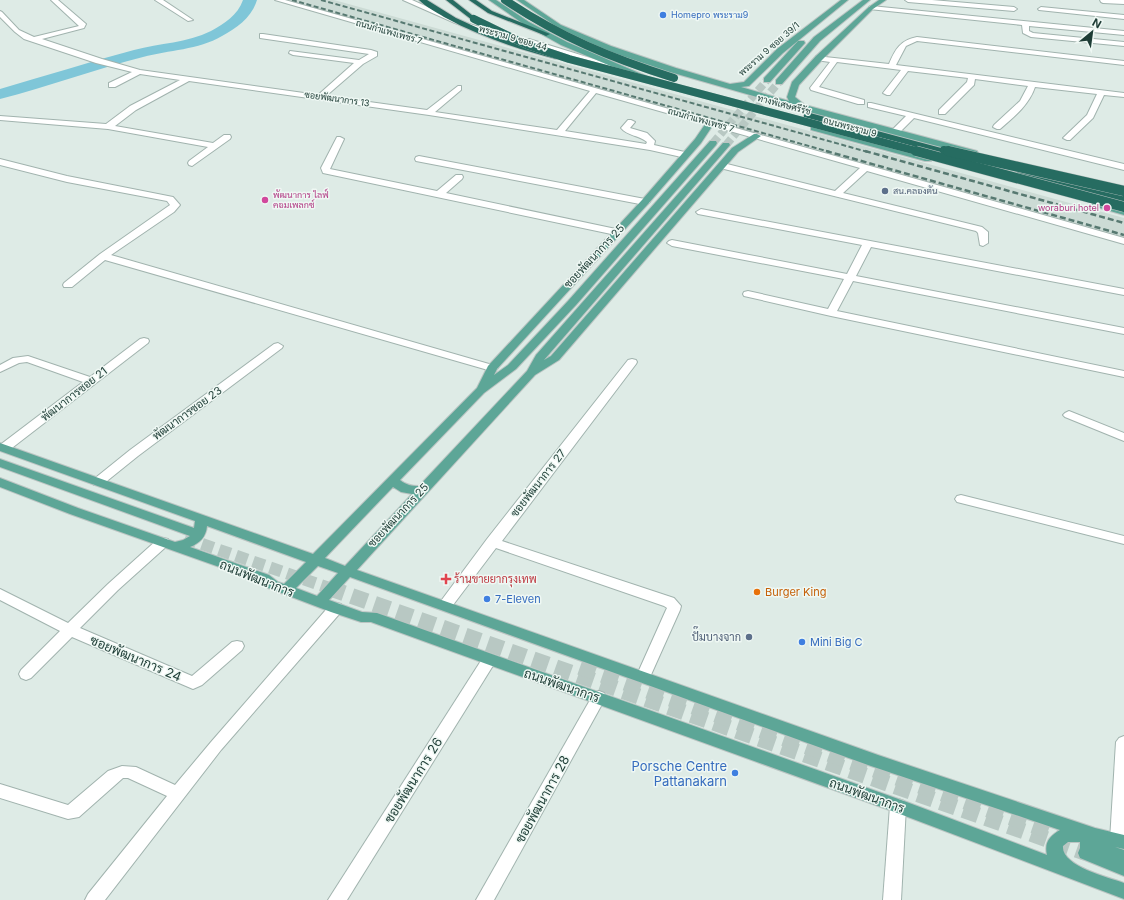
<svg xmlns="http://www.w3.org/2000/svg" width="1124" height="900" viewBox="0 0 1124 900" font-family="Inter,Sarabun,sans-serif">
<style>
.built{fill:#ccdbd5}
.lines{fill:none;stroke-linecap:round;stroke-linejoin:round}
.river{fill:#7fc6d8;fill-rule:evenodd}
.major-tunnel-far2{stroke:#b8c8c3;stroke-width:8;stroke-dasharray:8 3.5;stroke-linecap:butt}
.major-tunnel-far1{stroke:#b8c8c3;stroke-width:12;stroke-dasharray:12 6;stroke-linecap:butt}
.major-tunnel{stroke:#b8c8c3;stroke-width:16;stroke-dasharray:16 8;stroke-linecap:butt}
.minor-casing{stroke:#a1b3ae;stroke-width:2}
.major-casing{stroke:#bcc5c3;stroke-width:2}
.highway-casing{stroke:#bcc5c3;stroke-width:2}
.minor{fill:#fff;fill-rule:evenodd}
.major{fill:#5da697;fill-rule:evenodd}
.highway{fill:#266c61;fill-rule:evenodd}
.rail-far1{stroke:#577971;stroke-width:2;stroke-dasharray:5 2.5;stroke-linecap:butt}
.rail{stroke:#577971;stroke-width:2.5;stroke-dasharray:6 3;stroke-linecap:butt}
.highway-bridge-far1-casing{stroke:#bcc5c3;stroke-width:8;stroke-linecap:butt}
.highway-bridge-casing{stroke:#bcc5c3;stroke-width:11;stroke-linecap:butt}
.highway-bridge-far1{stroke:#266c61;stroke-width:8}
.highway-bridge{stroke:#266c61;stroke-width:10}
.shop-dot{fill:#3f7fe0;stroke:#eff8f4;stroke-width:1.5}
.service-dot{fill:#5c6f8a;stroke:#eff8f4;stroke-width:1.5}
.hotel-dot{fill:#d1479c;stroke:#eff8f4;stroke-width:1.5}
.health-dot{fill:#e0444e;stroke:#eff8f4;stroke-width:1.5}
.food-dot{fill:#e8710a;stroke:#eff8f4;stroke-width:1.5}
.labels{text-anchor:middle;stroke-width:3;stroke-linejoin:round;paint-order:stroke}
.far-shop-label{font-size:9px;fill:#366cbe;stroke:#eff8f4;text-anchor:start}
.far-street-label{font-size:9px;fill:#1e3d36;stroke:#eff8f4}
.far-service-label{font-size:9px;fill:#4e5e75;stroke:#eff8f4;text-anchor:start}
.far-hotel-label{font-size:9px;fill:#b23c85;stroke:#eff8f4;text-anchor:start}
.street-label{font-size:11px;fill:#1e3d36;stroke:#eff8f4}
.health-label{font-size:11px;fill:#be3a42;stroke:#eff8f4;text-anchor:start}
.food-label{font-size:11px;fill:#c56008;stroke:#eff8f4;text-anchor:start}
.shop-label{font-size:11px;fill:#366cbe;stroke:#eff8f4;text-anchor:start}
.service-label{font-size:11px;fill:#4e5e75;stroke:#eff8f4;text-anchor:end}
.near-street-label{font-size:13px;fill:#1e3d36;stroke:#eff8f4}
.near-shop-label{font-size:13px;fill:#366cbe;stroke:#eff8f4;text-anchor:end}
</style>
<rect width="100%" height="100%" fill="#deebe6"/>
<polygon class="built" points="280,0 334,0 1124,218 1124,242"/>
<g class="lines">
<path class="river" d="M 243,0 L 257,0 C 252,17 237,28 222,36 C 198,50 169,50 143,57 C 95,69 48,87 0,99 L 0,89 C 45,76 89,62 134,50 C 160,43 187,43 211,31 C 224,24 238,15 243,0 Z"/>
<g class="major-tunnel-far2">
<polyline points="713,143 767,80"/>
<polyline points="726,145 779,82"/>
</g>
<polyline class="major-tunnel-far1" points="185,538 332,589"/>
<g class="major-tunnel">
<polyline points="329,588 1086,853"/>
<polyline points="580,667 1070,838"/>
</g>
<g class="minor-casing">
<g id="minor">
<path d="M 51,0 L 58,0 L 86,24 L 84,28 L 42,39 L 102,59 L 140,70 L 318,95 L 354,63 L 293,55 L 289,53 L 290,51 L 359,60 L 369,54 L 260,38 L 260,34 L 263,34 L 371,50 L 377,52 L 377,56 L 363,64 L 326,96 L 427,110 L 458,86 L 461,86 L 461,90 L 435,112 L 557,130 L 590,91 L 275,0 L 285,0 L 1124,238 L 1124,244 L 867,171 L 843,193 L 982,227 L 988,232 L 988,243 L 983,246 L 980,245 L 978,233 L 976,231 L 720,168 L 719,166 L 723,163 L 835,191 L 860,168 L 596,93 L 565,131 L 646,144 L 647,142 C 639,135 627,136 621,128 L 628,120 L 631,120 L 635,122 L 630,128 L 647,133 L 655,141 L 654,145 L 689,153 L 690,155 L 686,158 L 650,150 L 429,115 L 189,81 L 136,110 L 115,126 L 213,143 L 224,135 L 230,135 L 231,137 L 230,139 L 192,166 L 189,165 L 188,163 L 189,161 L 208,147 L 108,129 L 0,120 L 0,116 L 106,124 L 130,106 L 180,80 L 140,74 L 115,87 L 109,87 L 109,83 L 132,72 L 96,63 L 24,39 L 15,32 L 0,17 L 0,11 L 2,12 L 19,30 L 34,37 L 79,26 Z"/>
<polygon points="155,0 163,0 193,20 188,21"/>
<polygon points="403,0 412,0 459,21 510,36 506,38 455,23"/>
<polygon points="905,0 932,0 1014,7 1017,9 1014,11 908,2"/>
<polygon points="1100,0 1124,0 1124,4 1103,3 1101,2"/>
<polygon points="871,6 1124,31 1124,35 1029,26 1029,31 1033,33 1124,42 1124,46 1031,37 1023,33 1022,25 869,9 869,7"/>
<polygon points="1041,7 1124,15 1124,19 1039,10 1038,9"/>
<path d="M 917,37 L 1124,61 L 1124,65 L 917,41 L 906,46 L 896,65 L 1124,93 L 1124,97 L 1104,95 L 1093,118 L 1070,140 L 1067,140 L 1063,138 L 1087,115 L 1097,94 L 1035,87 C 1029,105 1014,117 1000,129 L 997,129 L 993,127 L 994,125 L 1020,101 L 1028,86 L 975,79 L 974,85 L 945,114 L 939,114 L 939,110 L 967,82 L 968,78 L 908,71 L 890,95 L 887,95 L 883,93 L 901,70 L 837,62 L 819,87 L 864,100 L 864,104 L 858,104 L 811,90 L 810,88 L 830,62 L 816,60 L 816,56 L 889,64 C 895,50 900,40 917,37 Z"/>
<polygon points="523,39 529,39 626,69 625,71 619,71 523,43"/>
<polygon points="868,103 871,103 1124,164 1124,170 914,118 898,134 892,134 891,132 892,130 906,116 868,107"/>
<polygon points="337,137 340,137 344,139 330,169 437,191 456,175 462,175 463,177 462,179 446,193 616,229 621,232 616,235 323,173 321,168"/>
<polygon points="419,156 645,199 650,202 645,205 416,161 415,159 416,157"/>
<polygon points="0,159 67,176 173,197 180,205 174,212 111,255 496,366 498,368 492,371 488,370 105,260 72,287 64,287 63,285 64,283 100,254 170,205 167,201 67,182 0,165"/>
<polygon points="701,209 1124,289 1124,295 871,247 856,276 1124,328 1124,334 853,281 837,311 1124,371 1124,377 831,316 744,296 743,294 744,292 748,291 828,309 844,279 672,246 667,243 669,241 672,240 847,274 862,245 698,214 696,212"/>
<polygon points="144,338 148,339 149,341 148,343 8,451 0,451 0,445 83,382 27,362 19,363 0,372 0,365 13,358 28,356 90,377 140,339"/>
<polygon points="278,343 283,346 282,348 138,456 102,485 94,485 92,482 94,479 130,450 274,344"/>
<polygon points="632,359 636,360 637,362 636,364 502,541 674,598 681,606 680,610 650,677 648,681 643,683 638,681 636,677 666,610 667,608 664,606 496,548 450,609 445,610 440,609 438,605 487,539 628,360"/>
<polygon points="1069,411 1124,433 1124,441 1065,417 1063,415 1065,413"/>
<polygon points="961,495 1124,536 1124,544 957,502 955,499 957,496"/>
<polygon points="163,538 168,539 170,542 168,545 118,590 80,628 192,676 232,642 237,641 242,642 244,646 242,650 202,685 193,689 72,637 31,678 26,680 21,678 19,674 21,670 60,631 0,600 0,589 68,623 108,584 158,539"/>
<polygon points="336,603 341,604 343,608 341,612 221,750 105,900 85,900 88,894 167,796 128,778 123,778 79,817 68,819 0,798 0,784 68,805 108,771 122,766 136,767 175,785 211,742 331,604"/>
<polygon points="489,654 494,656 496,660 494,664 347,900 328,900 484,656"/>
<polygon points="599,691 604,693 606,697 494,900 476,900 594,693"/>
<polygon points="1124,736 1124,845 1118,847 1112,845 1110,840 1116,742 1119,738"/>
<polygon points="898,799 904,801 906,806 901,900 883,900 890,806 892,801"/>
</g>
</g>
<g class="major-casing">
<g id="major">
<polygon points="489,0 496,0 529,22 567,42 646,76 642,78 639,78 561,45 525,25"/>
<polygon points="517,0 524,0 561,25 611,46 676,68 730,84 744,82 777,49 841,0 848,0 783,53 749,86 741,87 789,101 787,97 792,82 816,56 869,7 879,0 886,0 873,9 822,60 799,85 795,97 805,105 977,151 978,153 977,155 971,155 802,110 670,72 605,50 557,27"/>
<polygon points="863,0 870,0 820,41 782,84 776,84 776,80 814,37"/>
<polygon points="798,41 804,41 805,43 770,82 764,82 764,78"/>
<path d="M 708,120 L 711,120 L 715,122 L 701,143 L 648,204 L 497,369 L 494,375 L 508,365 L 568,301 L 710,141 L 716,141 L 717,143 L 716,145 L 576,305 L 516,369 L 484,393 L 400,480 C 406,485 412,486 419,486 L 527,371 L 536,355 L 723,143 L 729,143 L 730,145 L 544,360 L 551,356 L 732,148 L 754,134 L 757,134 L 761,136 L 738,152 L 559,360 L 535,375 L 357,570 L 878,755 L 1095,828 L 1124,835 L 1124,849 L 1115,847 L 1124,850 L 1124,876 L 1080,858 L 1078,853 L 1080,848 L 1080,842 L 1068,842 L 1063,846 C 1061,866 1108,877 1124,883 L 1124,899 L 892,811 L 371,622 L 361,622 L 331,612 L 268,588 L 259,581 L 70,514 L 0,487 L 0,478 L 78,508 L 175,542 L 183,540 L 190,536 L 0,467 L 0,459 L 194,528 L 195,521 L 0,451 L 0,443 L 313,554 L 477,388 L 488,366 L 642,200 L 695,139 ZM 393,487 L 401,492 L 412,494 L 345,566 L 325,558 ZM 207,526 L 306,562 L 284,584 L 278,582 L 269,575 L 190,547 C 200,543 206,537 207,526 ZM 318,566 L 338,573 L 317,596 L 296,588 ZM 350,577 L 868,765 L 1060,830 C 1050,836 1044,842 1047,855 L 904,801 L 377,613 L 362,612 L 329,600 Z"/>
<polygon points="811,126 817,126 931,157 932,159 931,161 925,161 811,130"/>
<polygon points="1096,201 1124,209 1124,215 1093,206 1091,204 1093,202"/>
</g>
</g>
<g class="highway-casing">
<g id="highway">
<path d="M 419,0 L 427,0 L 456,18 L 489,33 L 560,57 L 556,59 C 517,49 479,36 444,17 C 436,12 426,7 419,0 Z"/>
<polygon points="446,0 453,0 477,19 472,20"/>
<polygon points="469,0 476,0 492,11 550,34 546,36 544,35 488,13"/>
<polygon points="804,113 810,113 960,153 961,155 960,157 954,157 804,117"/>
<polygon points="1021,169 1124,196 1124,202 1018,174 1017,172"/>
</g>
</g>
<use href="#minor" class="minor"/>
<use href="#major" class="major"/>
<use href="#highway" class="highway"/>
<g class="rail-far1">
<polyline points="292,0 830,152"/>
<polyline points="321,0 868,152"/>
</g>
<g class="rail">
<polyline points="826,151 1124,235"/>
<polyline points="865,151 1124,223"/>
</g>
<g class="highway-bridge-far1-casing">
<g id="highway-bridge-far1">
<path d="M 505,0 C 560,37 611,58 674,78"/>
<polyline points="474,19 527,45 569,59 920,152"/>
<polyline points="944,150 953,152"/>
</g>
</g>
<g class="highway-bridge-casing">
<g id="highway-bridge">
<polyline points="916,151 1124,207"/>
<polyline points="948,151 1124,191"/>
</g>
</g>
<use href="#highway-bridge-far1" class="highway-bridge-far1"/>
<use href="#highway-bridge" class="highway-bridge"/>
</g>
<g class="shop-dot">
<circle cx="663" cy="15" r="4"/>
<circle cx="487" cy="599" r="4"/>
<circle cx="802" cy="642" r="4"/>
<circle cx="735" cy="773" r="4"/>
</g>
<g class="service-dot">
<circle cx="885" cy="191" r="4"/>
<circle cx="749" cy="637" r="4"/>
</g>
<g class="hotel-dot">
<circle cx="265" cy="200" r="4"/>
<circle cx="1107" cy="208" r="4"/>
</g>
<path class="health-dot" d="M444 573h4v4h4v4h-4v4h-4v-4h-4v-4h4z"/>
<circle class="food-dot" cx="757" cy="592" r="4"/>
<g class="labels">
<g class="far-shop-label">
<text x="671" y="18">Homepro พระราม9</text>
</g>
<g class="far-street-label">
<text transform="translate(389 32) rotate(16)" y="3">ถนนกำแพงเพชร 7</text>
<text transform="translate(513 38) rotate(16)" y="3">พระราม 9 ซอย 44</text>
<text transform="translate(769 49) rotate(-41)" y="3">พระราม 9 ซอย 39/1</text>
<text transform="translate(337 99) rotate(8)" y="3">ซอยพัฒนาการ 13</text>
<text transform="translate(784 105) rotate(15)" y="3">ทางพิเศษศรีรัช</text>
<text transform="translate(701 120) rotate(16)" y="3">ถนนกำแพงเพชร 7</text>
<text transform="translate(850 127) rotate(15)" y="3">ถนนพระราม 9</text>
</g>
<g class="far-service-label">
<text x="893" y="194">สน.คลองตัน</text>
</g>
<g class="far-hotel-label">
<text x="273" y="198">พัฒนาการ ไลฟ์<tspan x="273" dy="10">คอมเพลกซ์</tspan></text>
<text x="1099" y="211" text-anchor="end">woraburi hotel</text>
</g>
<g class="street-label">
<text transform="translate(594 256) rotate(-47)" y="4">ซอยพัฒนาการ 25</text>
<text transform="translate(74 394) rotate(-38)" y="4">พัฒนาการซอย 21</text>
<text transform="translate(187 413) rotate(-36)" y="4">พัฒนาการซอย 23</text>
<text transform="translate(538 483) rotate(-52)" y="4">ซอยพัฒนาการ 27</text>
<text transform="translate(398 515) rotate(-47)" y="4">ซอยพัฒนาการ 25</text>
</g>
<g class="health-label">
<text x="454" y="583">ร้านขายยากรุงเทพ</text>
</g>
<g class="food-label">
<text x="765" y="596">Burger King</text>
</g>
<g class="shop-label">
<text x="495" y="603">7-Eleven</text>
<text x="810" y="646">Mini Big C</text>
</g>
<g class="service-label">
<text x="741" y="641">ปั๊มบางจาก</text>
</g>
<g class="near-street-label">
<text transform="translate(257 578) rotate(22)" y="5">ถนนพัฒนาการ</text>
<text transform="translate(136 658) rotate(23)" y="5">ซอยพัฒนาการ 24</text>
<text transform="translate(562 685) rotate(19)" y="5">ถนนพัฒนาการ</text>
<text transform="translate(413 780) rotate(-58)" y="5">ซอยพัฒนาการ 26</text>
<text transform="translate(867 795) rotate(20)" y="5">ถนนพัฒนาการ</text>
<text transform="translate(542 799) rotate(-61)" y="5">ซอยพัฒนาการ 28</text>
</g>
<g class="near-shop-label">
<text x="727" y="771">Porsche Centre<tspan x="727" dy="15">Pattanakarn</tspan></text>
</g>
</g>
<g transform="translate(1092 32) rotate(29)" stroke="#eff8f4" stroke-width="3" paint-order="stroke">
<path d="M0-3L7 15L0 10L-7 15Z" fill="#1e3d36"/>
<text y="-6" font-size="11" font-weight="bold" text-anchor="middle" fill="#1e3d36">N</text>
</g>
</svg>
